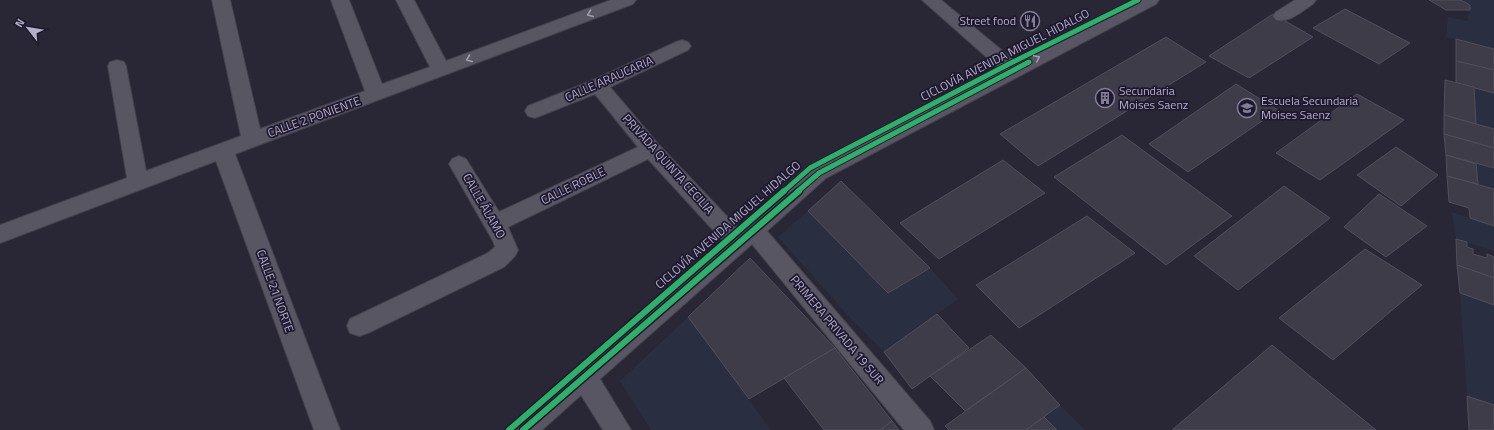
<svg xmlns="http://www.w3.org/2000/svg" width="1494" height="430" viewBox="0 0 1494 430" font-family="'Titillium Web',sans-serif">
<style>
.green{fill:#292f41}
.building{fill:#3f3c4a;stroke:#514d5d}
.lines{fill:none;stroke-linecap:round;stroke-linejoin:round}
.minor-casing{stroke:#43414c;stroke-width:2}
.minor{fill:#585663;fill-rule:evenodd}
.cycleway-far1-casing{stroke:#1e1930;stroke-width:7}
.cycleway-casing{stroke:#1e1930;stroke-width:9}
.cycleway-far1{stroke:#2db169;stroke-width:5}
.cycleway{stroke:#2db169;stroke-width:6}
.oneway{stroke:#a29cb3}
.labels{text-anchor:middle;stroke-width:3.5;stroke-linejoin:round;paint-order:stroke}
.poi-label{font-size:12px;fill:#b4aec7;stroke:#1e1930;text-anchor:start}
.street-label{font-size:12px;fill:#b4aec7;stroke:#1e1930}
</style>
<rect width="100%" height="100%" fill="#292635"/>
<g class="green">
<polygon points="1461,0 1494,0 1494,49 1446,37 1448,17 1467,21 1470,6"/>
<polygon points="1474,87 1494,93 1494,129 1476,124"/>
<polygon points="1476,164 1494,168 1494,189 1478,184"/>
<polygon points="808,211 888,293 930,268 958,299 884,352 853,321 778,237"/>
<polygon points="1452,212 1494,226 1494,251 1456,239"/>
<polygon points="1460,293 1494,305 1494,405 1467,396"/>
<polygon points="688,317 771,430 651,430 620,381"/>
<polygon points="1060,405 1085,430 1057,430 1044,417"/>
</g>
<g class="building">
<polygon points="1429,0 1461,0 1470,5 1470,10 1446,10"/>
<polygon points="1345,9 1410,43 1379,64 1313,28"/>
<polygon points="1273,14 1313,37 1249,78 1209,56"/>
<polygon points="1166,37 1206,62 1038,166 1000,134"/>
<polygon points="1456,39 1494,49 1494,70 1456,61"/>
<polygon points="1456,61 1494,70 1494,93 1456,83"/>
<polygon points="1445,80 1474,87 1476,124 1444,115"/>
<polygon points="1236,84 1278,110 1188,172 1149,144"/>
<polygon points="1357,94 1404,120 1320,180 1276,153"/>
<polygon points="1444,115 1494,129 1494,148 1444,134"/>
<polygon points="1444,134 1494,148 1494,168 1446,155"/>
<polygon points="1122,135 1232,216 1166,265 1054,177"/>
<polygon points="1396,147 1438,175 1401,206 1357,175"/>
<polygon points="1446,155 1476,164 1478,184 1447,176"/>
<polygon points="1003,160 1045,193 939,259 900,223"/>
<polygon points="1447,176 1494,189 1494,226 1470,218 1469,208 1449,202"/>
<polygon points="841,181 930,268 888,293 808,211"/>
<polygon points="1284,186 1330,218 1238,290 1194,256"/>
<polygon points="1379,194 1427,226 1386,257 1344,227"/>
<polygon points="1087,216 1135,253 1019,328 976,285"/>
<polygon points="1456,239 1467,242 1467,247 1473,249 1473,254 1487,258 1487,254 1494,257 1494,278 1457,265"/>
<polygon points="1365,249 1422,285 1333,360 1279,318"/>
<polygon points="750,258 835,348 749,399 688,317"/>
<polygon points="1457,265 1494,278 1494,305 1460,293"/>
<polygon points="937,314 969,348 912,389 884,352"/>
<polygon points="991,335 1026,368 965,411 930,376"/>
<polygon points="1272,345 1376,430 1172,430"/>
<polygon points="835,348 892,421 880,430 824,430 784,378"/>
<polygon points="1026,368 1060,405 1026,430 949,430 945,426"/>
<polygon points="1467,396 1494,405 1494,430 1469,430"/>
<polygon points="1044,417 1057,430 1026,430"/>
<polygon points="892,421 899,430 880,430"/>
</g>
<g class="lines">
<g class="minor-casing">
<g id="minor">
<polygon points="212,0 230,0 260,129 365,91 331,0 349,0 382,84 430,67 396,0 414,0 446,61 611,0 636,0 633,4 235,154 340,430 314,430 216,161 0,243 0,225 127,178 108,66 110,62 117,60 124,62 126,66 146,171 241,136"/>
<polygon points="922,0 941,0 1016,62 1137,0 1159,0 1156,4 826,178 767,231 930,421 934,430 904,430 752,244 600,379 631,430 603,430 581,395 542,430 510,430 514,421 724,242 648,159 508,227 518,250 515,256 504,267 368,333 359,336 350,333 347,326 350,319 488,253 495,247 493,241 449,164 452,159 459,156 466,159 499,212 638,147 595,94 535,118 528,116 525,111 528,106 591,81 676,42 682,40 688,42 691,46 688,50 610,87 658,144 739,229 812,168 1001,70"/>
<path d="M 1295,0 L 1316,0 L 1313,4 C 1302,11 1290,23 1276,20 L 1273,16 L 1276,12 Z"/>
</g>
</g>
<use href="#minor" class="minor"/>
<g class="cycleway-far1-casing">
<g id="cycleway-far1">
<polyline points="783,192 810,168 1007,65 1138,0"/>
<polyline points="797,192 819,173 1029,62"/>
</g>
</g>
<g class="cycleway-casing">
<g id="cycleway">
<polyline points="509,430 784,191"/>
<polyline points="523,430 799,191"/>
</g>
</g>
<use href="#cycleway-far1" class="cycleway-far1"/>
<use href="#cycleway" class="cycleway"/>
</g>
<defs><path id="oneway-chevron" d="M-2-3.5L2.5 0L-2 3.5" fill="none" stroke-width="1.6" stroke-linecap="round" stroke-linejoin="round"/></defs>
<g class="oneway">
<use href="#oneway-chevron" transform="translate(590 14) rotate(159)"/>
<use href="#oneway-chevron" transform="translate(1037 58) rotate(-27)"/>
<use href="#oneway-chevron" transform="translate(469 59) rotate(159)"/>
</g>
<defs>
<g id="restaurant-ring" transform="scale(1)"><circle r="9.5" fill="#1e1930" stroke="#837e94" stroke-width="1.5"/><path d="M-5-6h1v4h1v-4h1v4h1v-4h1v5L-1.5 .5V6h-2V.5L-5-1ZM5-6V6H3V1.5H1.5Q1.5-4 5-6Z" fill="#837e94"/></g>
<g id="building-ring" transform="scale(1)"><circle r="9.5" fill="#1e1930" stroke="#837e94" stroke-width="1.5"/><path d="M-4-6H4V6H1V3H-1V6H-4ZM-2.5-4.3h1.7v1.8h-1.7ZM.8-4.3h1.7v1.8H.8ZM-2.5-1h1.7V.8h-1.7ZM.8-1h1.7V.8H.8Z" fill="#837e94"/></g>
<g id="school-ring" transform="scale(1)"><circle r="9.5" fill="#1e1930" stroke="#837e94" stroke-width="1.5"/><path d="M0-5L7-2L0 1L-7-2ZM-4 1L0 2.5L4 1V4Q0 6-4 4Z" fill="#837e94"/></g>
</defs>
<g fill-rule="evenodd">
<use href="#restaurant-ring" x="1030" y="21"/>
<use href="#building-ring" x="1105" y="98"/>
<use href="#school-ring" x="1247" y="108"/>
</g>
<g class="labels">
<g class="poi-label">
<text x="1016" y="25" text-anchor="end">Street food</text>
<text x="1119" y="95">Secundaria<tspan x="1119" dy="14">Moises Saenz</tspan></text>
<text x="1261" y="105">Escuela Secundaria<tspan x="1261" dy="14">Moises Saenz</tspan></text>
</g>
<g class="street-label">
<text transform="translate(1005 55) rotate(-27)" y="4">CICLOVÍA AVENIDA MIGUEL HIDALGO</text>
<text transform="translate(609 79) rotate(-24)" y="4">CALLE ARAUCARIA</text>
<text transform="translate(314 117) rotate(-20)" y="4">CALLE 2 PONIENTE</text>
<text transform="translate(668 164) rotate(48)" y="4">PRIVADA QUINTA CECILIA</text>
<text transform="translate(573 186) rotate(-26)" y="4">CALLE ROBLE</text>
<text transform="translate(484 206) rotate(60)" y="4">CALLE ÁLAMO</text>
<text transform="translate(728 225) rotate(-41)" y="4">CICLOVÍA AVENIDA MIGUEL HIDALGO</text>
<text transform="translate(275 291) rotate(70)" y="4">CALLE 21 NORTE</text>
<text transform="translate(837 330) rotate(50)" y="4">PRIMERA PRIVADA 19 SUR</text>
</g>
</g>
<g transform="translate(28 28) rotate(301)" stroke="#1e1930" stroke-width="3" paint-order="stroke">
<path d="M0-3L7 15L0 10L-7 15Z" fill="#b4aec7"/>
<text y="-6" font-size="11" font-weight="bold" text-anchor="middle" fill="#b4aec7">N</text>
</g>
</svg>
